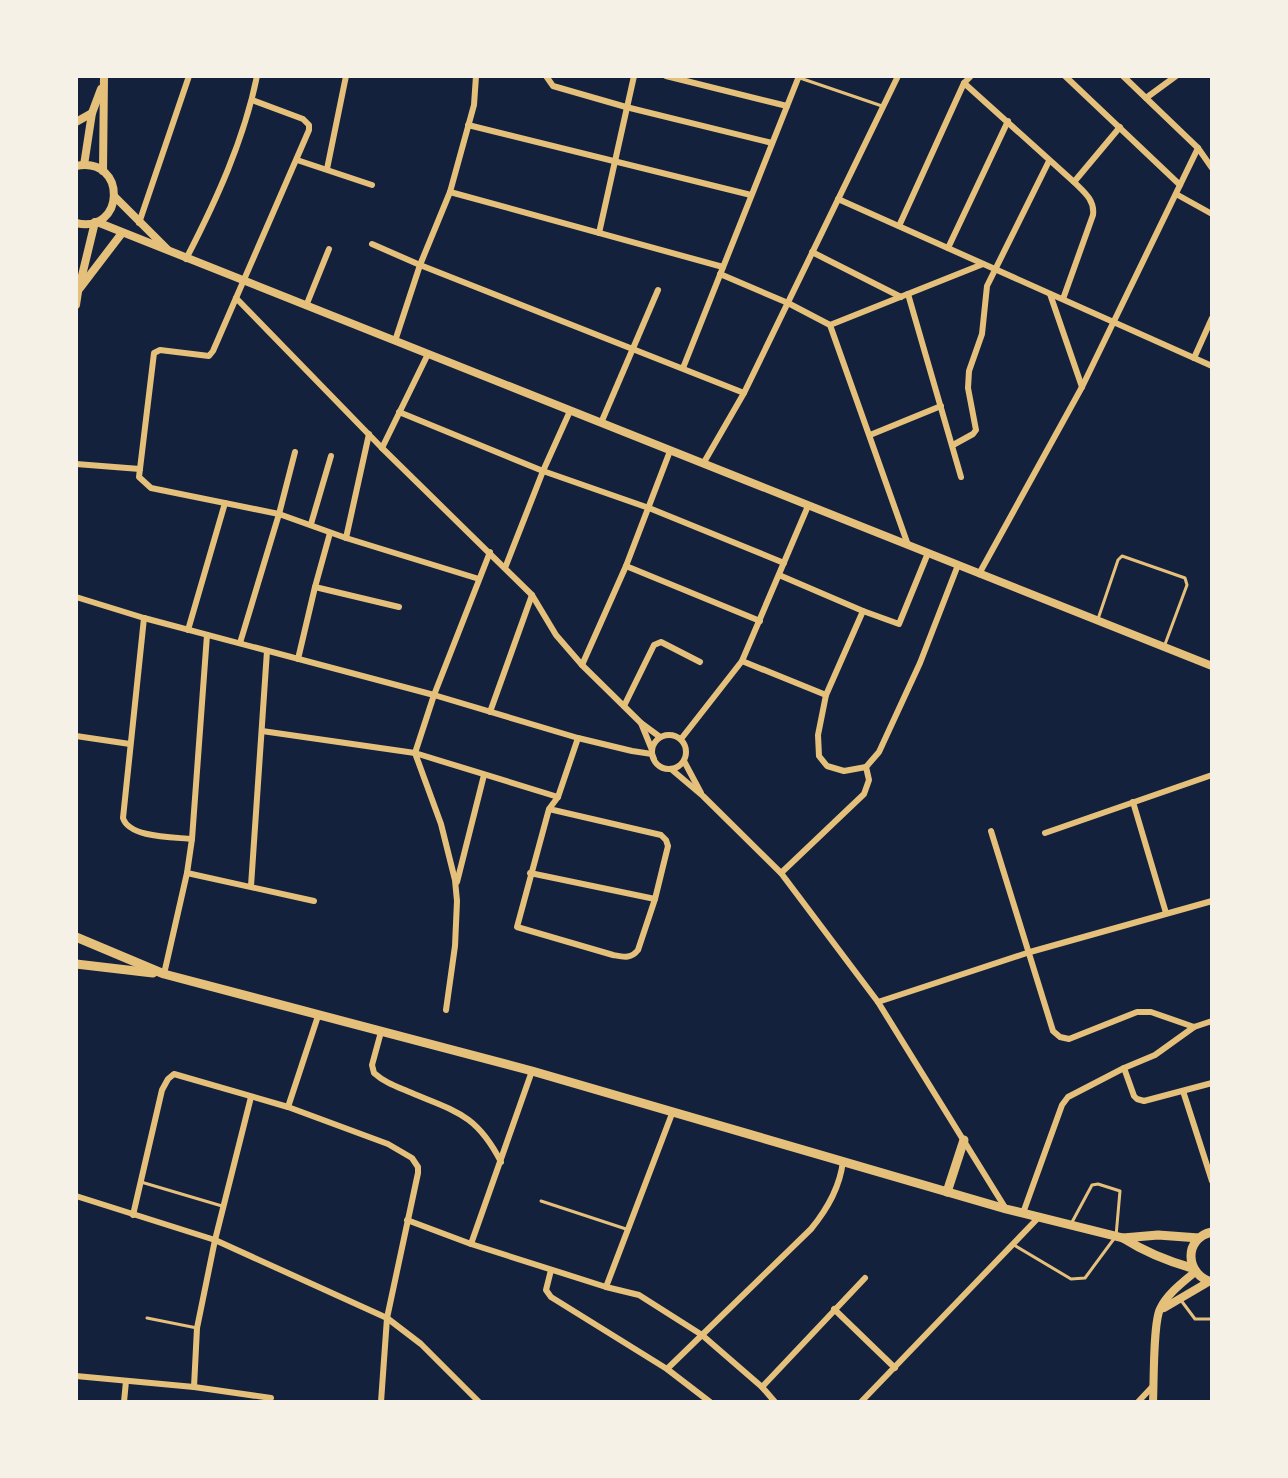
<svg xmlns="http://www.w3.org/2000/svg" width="1288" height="1478" viewBox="0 0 1288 1478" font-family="Overpass,sans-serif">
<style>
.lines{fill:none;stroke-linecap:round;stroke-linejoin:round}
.service{stroke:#e5c07b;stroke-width:3}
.minor{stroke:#e5c07b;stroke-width:6}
.tertiary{stroke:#e5c07b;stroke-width:8}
.secondary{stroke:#e5c07b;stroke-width:9}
</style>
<rect width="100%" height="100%" fill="#14213d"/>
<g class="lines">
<g class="service">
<polyline points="800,78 882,106"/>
<polyline points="1098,619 1118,560 1122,556 1185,578 1187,585 1164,647"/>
<polyline points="141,1182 222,1206"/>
<polyline points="541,1201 626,1229"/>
<polyline points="1014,1245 1071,1279 1085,1278 1116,1236 1120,1191 1098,1184 1092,1185 1071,1224"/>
<polyline points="1180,1299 1195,1319 1212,1319"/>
<polyline points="147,1318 197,1328"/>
</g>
<g class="minor">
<polyline points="546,76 553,86 626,107 772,143"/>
<polyline points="666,76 787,106"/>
<polyline points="1065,76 1180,185"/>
<polyline points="1123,76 1198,148 1212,168"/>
<path d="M 964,83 L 1074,182 C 1084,192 1095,200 1093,215 L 1063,299"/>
<polyline points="1146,98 1176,76"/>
<polyline points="252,100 303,119 309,125 309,130 213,351 209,356 160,350 154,353 139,477 151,488 279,514 346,538 479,579"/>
<polyline points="468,125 751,195"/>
<polyline points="297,160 372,185"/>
<polyline points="327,169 346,76"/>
<polyline points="1074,182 1120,127"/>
<polyline points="450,192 723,267"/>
<polyline points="1176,194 1212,214"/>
<polyline points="838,199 1212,366"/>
<polyline points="139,223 189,76"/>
<polyline points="899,226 964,83 971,76"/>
<polyline points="599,233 634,76"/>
<polyline points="372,244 420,265 744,393"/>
<polyline points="948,248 1008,121"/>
<polyline points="812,252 901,297"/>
<path d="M 186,259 C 216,201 244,140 257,76"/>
<polyline points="720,274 788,303 830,325 908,545"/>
<polyline points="908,294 961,477"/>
<polyline points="1050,294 1082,387"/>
<polyline points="236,298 382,448 532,595 556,635 582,665 641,723 660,737"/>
<polyline points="306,306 329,249"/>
<polyline points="830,325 983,264"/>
<polyline points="395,341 420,265 450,192 474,105 476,76"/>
<polyline points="1194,358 1212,318"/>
<polyline points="683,368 799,76"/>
<polyline points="399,412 543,471 649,508 784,563"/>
<polyline points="601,423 658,290"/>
<polyline points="870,435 941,406"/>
<polyline points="953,445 973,434 976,430 968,388 969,371 982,334 987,286 1049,161"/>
<polyline points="382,448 428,354"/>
<polyline points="76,464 140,469"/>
<polyline points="703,464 744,393 898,76"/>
<polyline points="311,524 331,456"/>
<polyline points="346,538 369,434"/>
<polyline points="626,566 760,621"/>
<polyline points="505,568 543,471 570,411"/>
<polyline points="979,574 1082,387 1198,148"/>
<polyline points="779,575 863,611 899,624 928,553"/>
<polyline points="315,587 399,607"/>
<polyline points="76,597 144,618 434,695 578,738 632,751 652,754 654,759"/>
<polyline points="863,611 826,695 818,735 819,756 827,766 844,771 866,767 879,752 920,663 958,565"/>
<path d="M 144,618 L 123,818 C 129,838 174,837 192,839"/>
<polyline points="188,630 225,503"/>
<polyline points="240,643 279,514 295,452"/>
<polyline points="298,659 315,587 330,533"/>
<polyline points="742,661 826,695"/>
<polyline points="582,665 626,566 670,451"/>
<polyline points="624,706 654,645 661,642 700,662"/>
<polyline points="490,712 532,595"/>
<polyline points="641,723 652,750"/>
<polyline points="262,731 415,753 558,797"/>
<circle cx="669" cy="752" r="17"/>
<polyline points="76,736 130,744"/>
<polyline points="681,739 742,661 808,506"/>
<polyline points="684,761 701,793"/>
<polyline points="671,769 703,796 781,873 878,1002 1006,1209"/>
<polyline points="1133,802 1166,913"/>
<path d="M 549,809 L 661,835 L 666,840 L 668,846 L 655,899 L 638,950 C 631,959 624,957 613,955 L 517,927 L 549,809 L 558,797 L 578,738"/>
<polyline points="991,831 1053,1031 1060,1037 1069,1039 1137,1012 1151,1012 1194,1027 1212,1021"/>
<polyline points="1045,833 1212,775"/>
<polyline points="187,873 314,901"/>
<polyline points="530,873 655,899"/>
<polyline points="781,873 864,794 869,780 866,767"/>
<polyline points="457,882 484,775"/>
<polyline points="251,886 267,651"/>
<polyline points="164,974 187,873 192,839 207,635"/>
<polyline points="878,1002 1030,952 1212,901"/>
<polyline points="446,1010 455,946 457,901 455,880 441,824 415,753 434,695 490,552"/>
<path d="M 381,1032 L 372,1065 L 374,1073 C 384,1082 395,1086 407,1091 C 454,1111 476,1113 501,1162"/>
<polyline points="1124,1068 1134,1096 1137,1099 1144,1101 1212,1083"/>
<polyline points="1183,1091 1212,1181"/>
<polyline points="288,1107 318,1016"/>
<polyline points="673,1111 606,1287 639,1295 702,1335 762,1387 775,1402"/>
<polyline points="76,1196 215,1240 387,1318 421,1344 479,1402"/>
<polyline points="1023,1213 1062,1105 1068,1097 1124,1068 1155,1055 1194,1027"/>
<polyline points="133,1215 162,1090 168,1079 174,1074 288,1107 388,1144 412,1158 418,1167 418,1173 387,1318 381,1402"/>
<polyline points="407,1220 471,1244 606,1287"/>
<polyline points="471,1244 532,1071"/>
<polyline points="551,1270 546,1290 551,1297 667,1369 710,1402"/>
<polyline points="834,1309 895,1368"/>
<path d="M 667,1369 L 811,1229 C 828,1208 840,1187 843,1161"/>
<polyline points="76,1376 194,1387 271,1398"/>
<polyline points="194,1387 197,1328 215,1240 251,1097"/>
<polyline points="762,1387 865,1278"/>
<polyline points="124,1402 126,1381"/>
<polyline points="861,1402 1039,1217"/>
<polyline points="1138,1402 1153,1386"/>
</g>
<g class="tertiary">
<polyline points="76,122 92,113"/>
<polyline points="84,165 92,113 101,89"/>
<path d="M 76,166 C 128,156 125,235 76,223"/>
<polyline points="103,171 104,76"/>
<polyline points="115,197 167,249"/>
<polyline points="97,222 1212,666"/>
<polyline points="80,288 122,233"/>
<polyline points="76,305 78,292 95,222"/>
<polyline points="1164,1308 1210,1281"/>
<path d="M 1153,1402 C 1154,1382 1153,1324 1160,1309 C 1167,1294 1183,1282 1195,1272"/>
</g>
<g class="secondary">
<polyline points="76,937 164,974 532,1071 1006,1209 1123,1238 1158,1235 1199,1238"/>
<polyline points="76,964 153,973"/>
<polyline points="947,1192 964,1140"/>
<path d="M 1212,1232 C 1183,1238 1185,1275 1212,1282"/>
<path d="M 1123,1238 C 1145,1252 1167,1261 1192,1268"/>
</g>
</g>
<rect width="1288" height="1478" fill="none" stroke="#f6f1e7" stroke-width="156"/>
</svg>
